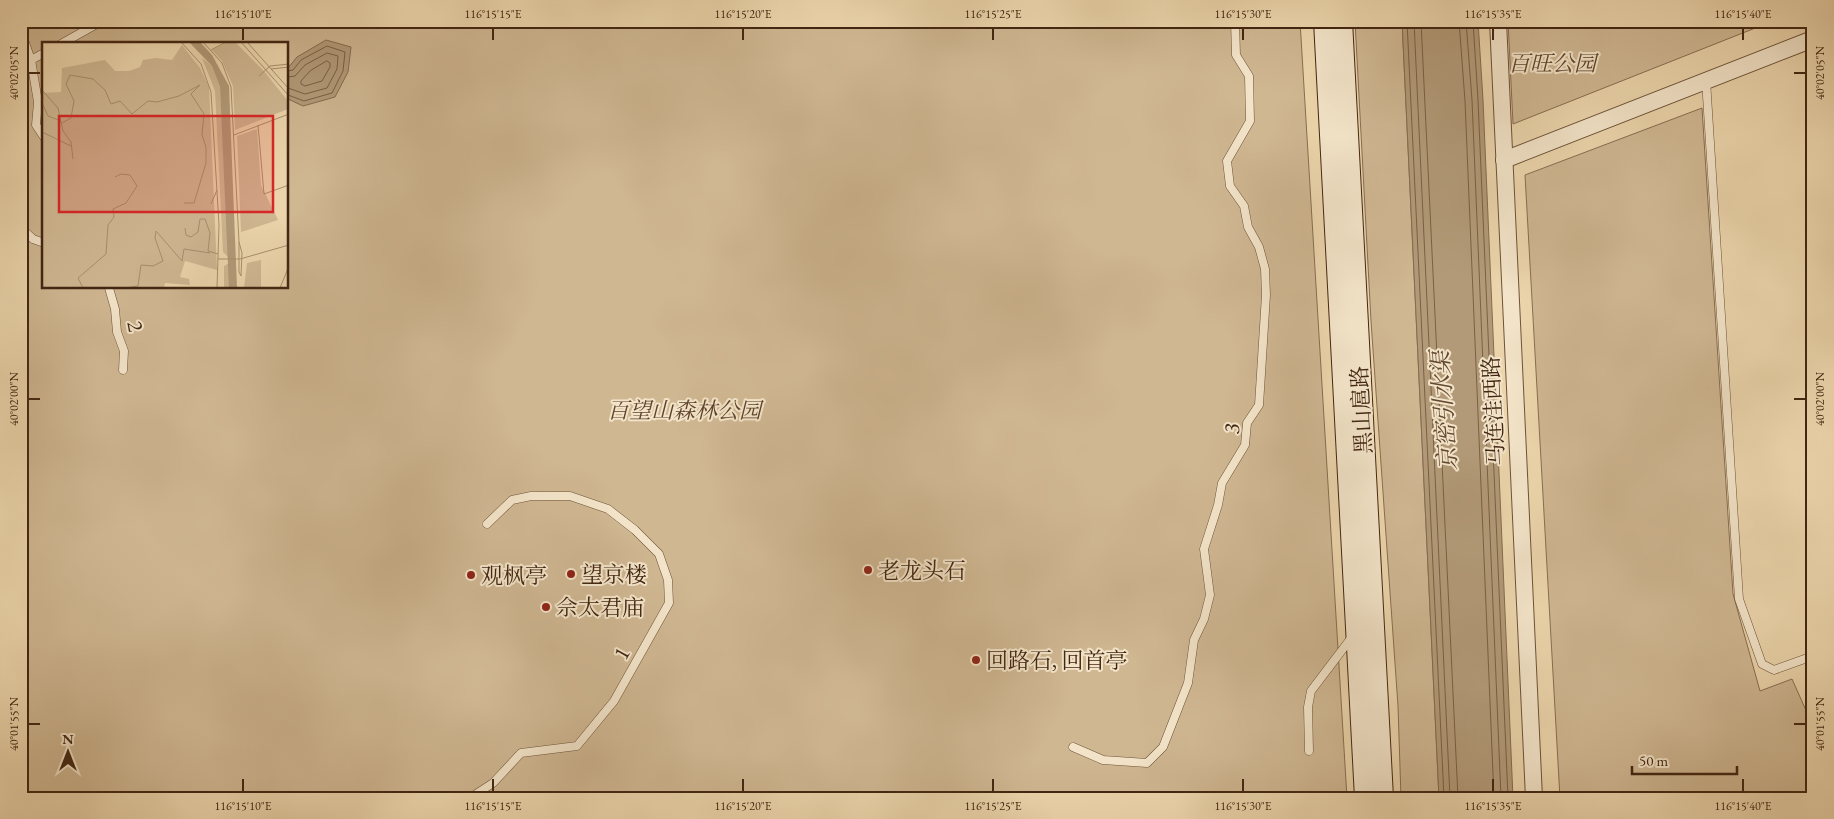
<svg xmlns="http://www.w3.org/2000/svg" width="1834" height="819" viewBox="0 0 1834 819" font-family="'EB Garamond','Noto Serif SC',serif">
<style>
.green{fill:#cfb792;stroke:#886e52;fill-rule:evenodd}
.water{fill:#b29a78;stroke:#856c4f}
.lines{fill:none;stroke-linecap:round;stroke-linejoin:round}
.shore{stroke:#7a6045;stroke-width:1}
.service-casing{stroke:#6c5238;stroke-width:9}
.minor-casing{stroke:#6c5238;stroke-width:18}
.secondary-casing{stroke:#422612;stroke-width:24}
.service{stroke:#f3e4c9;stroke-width:8}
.minor{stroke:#f3e4c9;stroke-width:16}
.secondary{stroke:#f3e4c9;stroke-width:22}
.ticks{fill:none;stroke:#422612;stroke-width:2}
.poi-dot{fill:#8f2418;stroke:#f3e4c9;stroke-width:2}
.labels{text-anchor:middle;stroke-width:4;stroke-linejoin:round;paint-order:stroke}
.park-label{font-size:22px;font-style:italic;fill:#5e432c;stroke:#f3e4c9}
.street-label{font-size:22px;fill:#422612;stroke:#f3e4c9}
.poi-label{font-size:22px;fill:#422612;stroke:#f3e4c9;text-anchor:start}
.water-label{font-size:24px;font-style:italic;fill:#644931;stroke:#f3e4c9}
.inset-road{fill:none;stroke:#a88f6e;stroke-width:1}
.view{fill:#d62828;fill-opacity:0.15;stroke:#d62828;stroke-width:2.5}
.inset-edge{fill:none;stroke:#422612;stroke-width:2.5}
.neatline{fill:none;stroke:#422612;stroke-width:2}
.ticks-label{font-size:12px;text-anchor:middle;fill:#422612}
</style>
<rect width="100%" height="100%" fill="#ecd5ac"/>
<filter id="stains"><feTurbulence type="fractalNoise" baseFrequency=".004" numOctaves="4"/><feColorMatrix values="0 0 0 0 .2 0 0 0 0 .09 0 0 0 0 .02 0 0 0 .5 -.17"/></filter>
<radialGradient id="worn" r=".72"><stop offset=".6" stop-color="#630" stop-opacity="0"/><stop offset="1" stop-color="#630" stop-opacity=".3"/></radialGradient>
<g class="green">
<path d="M 21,21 L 1300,21 L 1347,798 L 21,798 ZM 44,44 L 288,44 L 288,288 L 44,288 Z"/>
<polygon points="1355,21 1402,21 1439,798 1401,798 1398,706 1371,321"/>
<polygon points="1508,21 1773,21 1513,124"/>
<polygon points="1702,108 1733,594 1760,691 1792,679 1813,726 1813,798 1560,798 1525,175"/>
</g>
<g class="water">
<polygon points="1402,21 1478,21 1483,100 1513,798 1439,798"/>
<polygon points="326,40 351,47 348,72 335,97 303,106 288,99 288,68 297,57"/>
</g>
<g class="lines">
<g class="shore">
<polyline points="1407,21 1444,798"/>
<polyline points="1414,21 1450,798"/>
<polyline points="1421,21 1458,798"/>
<polyline points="1459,21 1465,101 1494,798"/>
<polyline points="1466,21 1472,100 1501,798"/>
<polyline points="1473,21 1478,100 1508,798"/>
<polygon points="327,61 330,63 330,67 322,81 305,86 301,84 301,81 310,71"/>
<polyline points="288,71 293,70 301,60 327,46 345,52 343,71 332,93 304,101 288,95"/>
<polyline points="288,77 295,76 305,65 327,53 338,56 337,69 327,88 305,94 288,88"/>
</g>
<g class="service-casing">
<g id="service">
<polyline points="25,21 24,40 31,60 38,102 36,125 44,137"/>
<polyline points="61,44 102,21"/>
<polyline points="31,60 44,53"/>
<polyline points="1706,80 1739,599 1762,664 1774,670 1813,656"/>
<polyline points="21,228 33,239 44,243"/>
<polyline points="109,288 115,309 117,332 124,351 123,370"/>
<polyline points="1073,747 1103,760 1147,763 1163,747 1188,683 1194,640 1204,619 1210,595 1204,549 1218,505 1222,483 1245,445 1247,423 1259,405 1266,295 1265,269 1259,247 1248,227 1244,206 1230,186 1227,161 1250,121 1249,76 1236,55 1235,21"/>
<polyline points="1309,751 1308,707 1311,691 1352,637"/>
<polyline points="470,798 493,783 521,753 577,746 614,701 669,603 668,580 659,554 635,530 608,509 570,496 531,496 512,500 487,524"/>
</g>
</g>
<g class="minor-casing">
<g id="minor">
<polyline points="1498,21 1534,798"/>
<polyline points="1504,160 1813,39"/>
</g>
</g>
<g class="secondary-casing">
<g id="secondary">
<polyline points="1325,21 1366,798"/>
<polyline points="1341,21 1382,798"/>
</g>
</g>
<use href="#service" class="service"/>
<use href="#minor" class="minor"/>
<use href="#secondary" class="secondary"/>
</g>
<path class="ticks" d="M 243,28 L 243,40M 493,28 L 493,40M 743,28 L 743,40M 993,28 L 993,40M 1243,28 L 1243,40M 1493,28 L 1493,40M 1743,28 L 1743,40M 28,73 L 40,73M 1794,73 L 1806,73M 28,399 L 40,399M 1794,399 L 1806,399M 28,724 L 40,724M 1794,724 L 1806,724M 243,779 L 243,792M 493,779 L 493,792M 743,779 L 743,792M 993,779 L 993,792M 1243,779 L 1243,792M 1493,779 L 1493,792M 1743,779 L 1743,792"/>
<g class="poi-dot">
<circle cx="868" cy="570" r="5"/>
<circle cx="571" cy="574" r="5"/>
<circle cx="471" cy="575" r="5"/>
<circle cx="546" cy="607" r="5"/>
<circle cx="976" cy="660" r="5"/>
</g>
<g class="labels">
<g class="park-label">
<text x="1552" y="71">百旺公园</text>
<text x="684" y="418">百望山森林公园</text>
</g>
<g class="street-label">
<text transform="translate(136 326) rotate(80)" y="8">2</text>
<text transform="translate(1361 410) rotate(-93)" y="8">黑山扈路</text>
<text transform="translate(1493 411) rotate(-93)" y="8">马连洼西路</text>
<text transform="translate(1231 428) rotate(-76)" y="8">3</text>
<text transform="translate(621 653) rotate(-61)" y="8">1</text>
</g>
<g class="poi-label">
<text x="878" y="578">老龙头石</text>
<text x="581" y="582">望京楼</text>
<text x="481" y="583">观枫亭</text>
<text x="556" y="615">佘太君庙</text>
<text x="986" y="668">回路石, 回首亭</text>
</g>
<g class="water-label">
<text transform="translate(1444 411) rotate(-94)" y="8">京密引水渠</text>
</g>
</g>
<g transform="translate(42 42)">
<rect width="246" height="246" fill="#ecd5ac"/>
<path d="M 186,0 L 193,0 L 221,28 L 246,59 L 246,67 L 193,88 L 191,44 L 180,19 L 170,8 ZM 140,3 L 158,26 L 167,45 L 175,228 L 143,219 L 138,235 L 147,237 L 148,243 L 123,241 L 122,246 L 0,246 L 0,51 L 19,50 L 20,26 L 63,18 L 73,29 L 87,29 L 98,25 L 101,18 L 114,16 L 130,18 ZM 160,16 L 170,24 L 178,45 L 187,216 L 181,210 L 173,49 ZM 215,87 L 219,143 L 236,178 L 199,190 L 195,94 ZM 219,218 L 219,246 L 202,246 L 205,221 ZM 187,221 L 187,246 L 182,246 L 182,224 Z" fill="#cfb792"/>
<path d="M 147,0 L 158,0 L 170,13 L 187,44 L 195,246 L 187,246 L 178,45 L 170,24 Z" fill="#b29a78"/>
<path class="inset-road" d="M 139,0 L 159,22 L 169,50 L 177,183 L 175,246M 161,0 L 180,21 L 189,45 L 197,200M 199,0 L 247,54M 205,0 L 247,47M 169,8 L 184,0M 229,27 L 247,25M 217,34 L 228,24 L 247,22M 0,48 L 16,66 L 21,89 L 29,100 L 31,117M 0,61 L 6,74 L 19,79M 20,81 L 29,76 L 32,59 L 24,42 L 28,33 L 51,37 L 63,48 L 69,62 L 78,59 L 90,72 L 106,59 L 115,60 L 137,54 L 158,43 L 149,52 L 162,72 L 160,93 L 164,105 L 164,121 L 152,161 L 142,161M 216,83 L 222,152 L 247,143M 0,90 L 29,104M 192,93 L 247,72M 169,162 L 175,148M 143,186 L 144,193 L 149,195 L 156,190 L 158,177 L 163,177 L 168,191 L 166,209 L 176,212M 197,200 L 200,211 L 199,234 L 197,230 ZM 176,217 L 198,217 L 247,203M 41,246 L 36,236 L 64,212 L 66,183 L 72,175 L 71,167 L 84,161 L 95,144 L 88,133 L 79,132 L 73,135M 83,246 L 96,244 L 99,223 L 111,224 L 121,219 L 113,196 L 114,189 L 140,219 L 142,207 L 168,211M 238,246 L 247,224"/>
<path class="view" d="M 17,74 L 231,74 L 231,170 L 17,170 Z"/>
<rect width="246" height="246" class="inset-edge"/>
</g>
<rect width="1834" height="819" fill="none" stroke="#ecd5ac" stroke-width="55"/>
<g transform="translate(68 752)" stroke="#f3e4c9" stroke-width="4" paint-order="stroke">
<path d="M0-4L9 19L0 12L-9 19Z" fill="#422612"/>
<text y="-8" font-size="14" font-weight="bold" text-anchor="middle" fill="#422612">N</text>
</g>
<path d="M1632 766v8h105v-8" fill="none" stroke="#422612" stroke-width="2.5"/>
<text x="1639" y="766" font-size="15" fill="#422612" stroke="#f3e4c9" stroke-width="4" paint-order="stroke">50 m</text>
<rect x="28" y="28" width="1778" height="764" class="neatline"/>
<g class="ticks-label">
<text x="243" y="18">116°15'10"E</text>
<text x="493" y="18">116°15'15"E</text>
<text x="743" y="18">116°15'20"E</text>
<text x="993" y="18">116°15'25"E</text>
<text x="1243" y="18">116°15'30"E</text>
<text x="1493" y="18">116°15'35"E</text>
<text x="1743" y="18">116°15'40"E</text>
<text transform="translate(14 73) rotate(-90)" y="4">40°02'05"N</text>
<text transform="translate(1820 73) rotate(-90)" y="4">40°02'05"N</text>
<text transform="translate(14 399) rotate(-90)" y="4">40°02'00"N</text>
<text transform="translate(1820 399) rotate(-90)" y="4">40°02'00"N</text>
<text transform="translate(14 724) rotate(-90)" y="4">40°01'55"N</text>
<text transform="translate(1820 724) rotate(-90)" y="4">40°01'55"N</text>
<text x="243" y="810">116°15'10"E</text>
<text x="493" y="810">116°15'15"E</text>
<text x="743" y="810">116°15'20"E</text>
<text x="993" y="810">116°15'25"E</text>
<text x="1243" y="810">116°15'30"E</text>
<text x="1493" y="810">116°15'35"E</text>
<text x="1743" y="810">116°15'40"E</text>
</g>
<rect width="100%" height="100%" filter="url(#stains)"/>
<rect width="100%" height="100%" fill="url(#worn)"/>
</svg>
